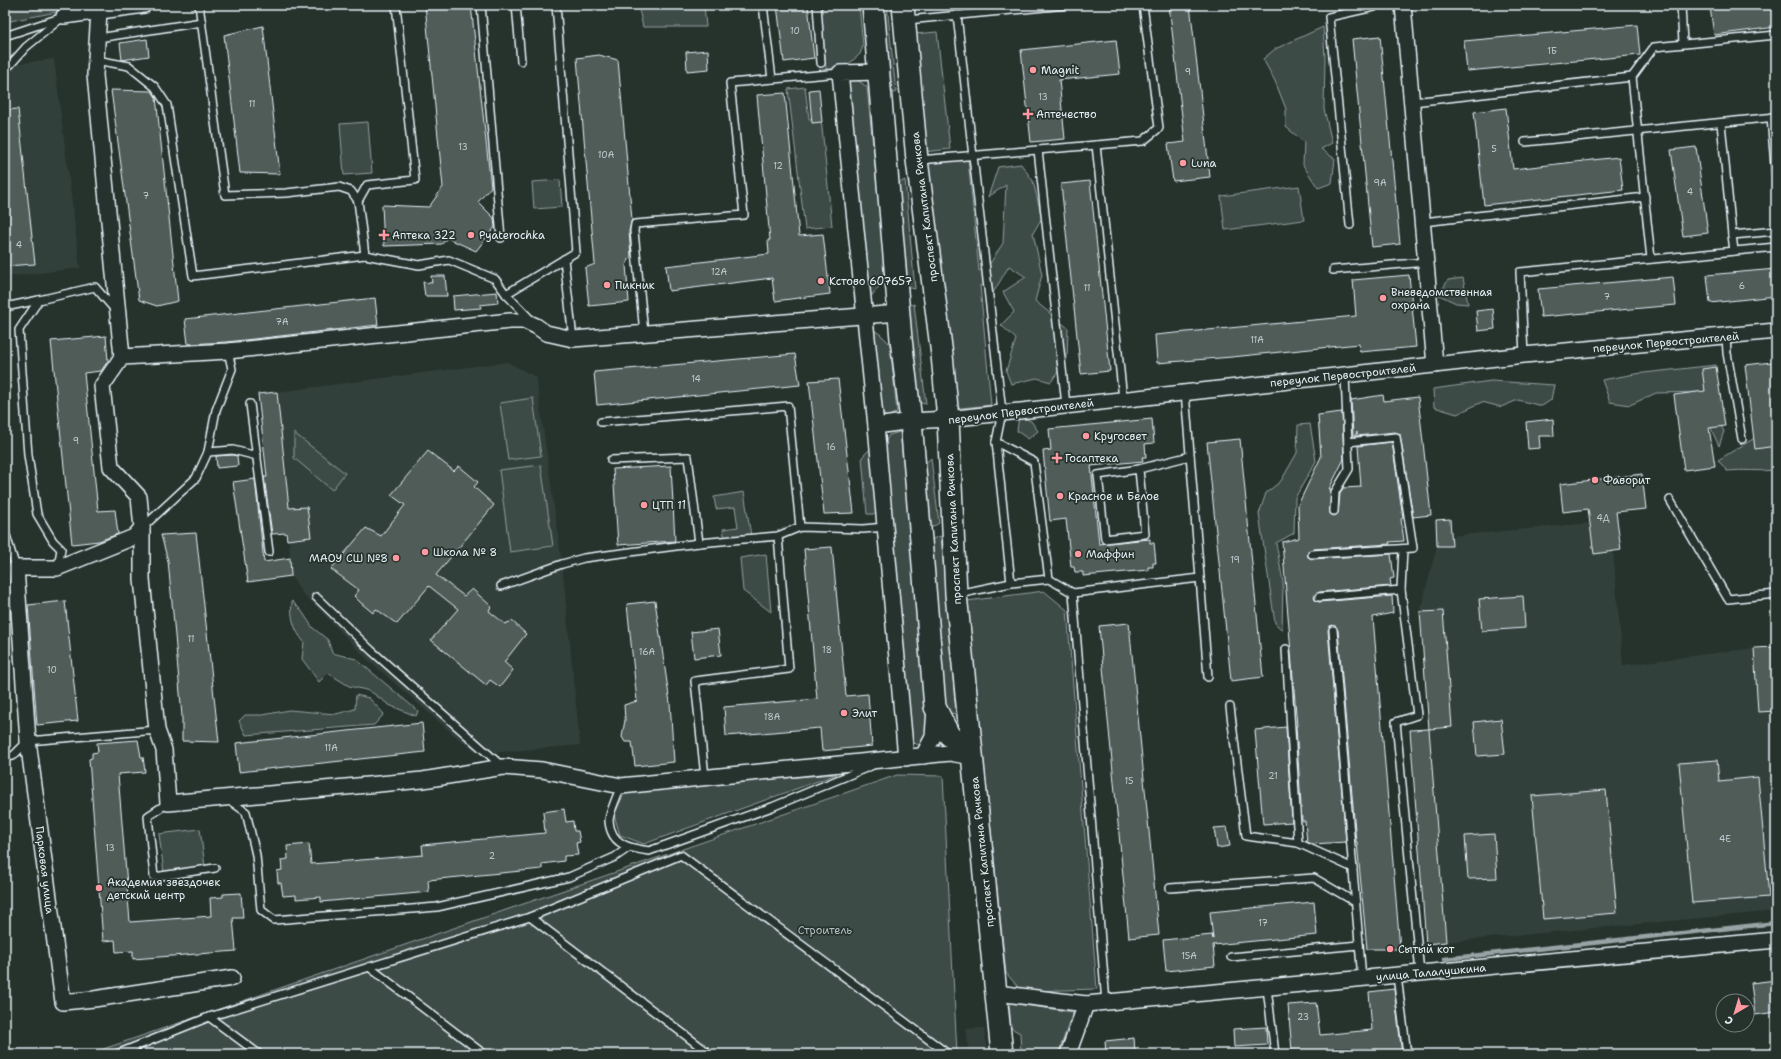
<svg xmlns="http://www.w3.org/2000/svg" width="1781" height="1059" viewBox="0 0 1781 1059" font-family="'Shantell Sans',sans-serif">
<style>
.built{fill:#333f3a;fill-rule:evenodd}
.green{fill:#3e4b47;stroke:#939ea0}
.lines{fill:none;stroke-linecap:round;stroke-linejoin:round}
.stream{stroke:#98a3a5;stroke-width:4.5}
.building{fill:#505c59;stroke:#e8f1f8}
.lane-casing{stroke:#e8f1f8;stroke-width:10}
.street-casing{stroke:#e8f1f8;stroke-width:18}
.secondary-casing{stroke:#e8f1f8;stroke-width:24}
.lane{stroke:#26332d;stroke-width:7}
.street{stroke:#26332d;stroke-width:15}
.secondary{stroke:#26332d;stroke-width:21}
.poi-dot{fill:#ff9aa2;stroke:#26332d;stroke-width:1.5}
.labels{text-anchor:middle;stroke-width:3.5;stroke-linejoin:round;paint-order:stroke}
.number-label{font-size:9px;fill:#c2ccd0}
.poi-label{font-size:11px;fill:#e8f1f8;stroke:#26332d;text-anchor:start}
.street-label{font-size:11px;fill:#e8f1f8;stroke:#26332d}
.park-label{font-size:11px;fill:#b5bfc3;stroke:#26332d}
</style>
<rect width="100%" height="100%" fill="#26332d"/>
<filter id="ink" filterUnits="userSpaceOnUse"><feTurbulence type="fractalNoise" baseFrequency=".025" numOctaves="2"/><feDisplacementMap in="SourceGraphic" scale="8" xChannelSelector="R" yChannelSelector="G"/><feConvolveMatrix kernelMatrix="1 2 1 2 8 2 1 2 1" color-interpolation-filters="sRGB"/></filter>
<g filter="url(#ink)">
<g class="built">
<polygon points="54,59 80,268 5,277 5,65"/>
<polygon points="507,362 536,377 562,564 580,745 479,754 454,735 366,658 312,602 302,593 291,575 289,540 311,537 289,508 277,392"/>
<path d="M 1590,523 L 1594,553 L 1613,551 L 1623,665 L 1754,648 L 1758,712 L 1776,711 L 1776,911 L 1446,942 L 1429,729 L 1452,726 L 1443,611 L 1420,612 L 1437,546 L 1452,546 L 1451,536 ZM 1717,760 L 1719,781 L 1758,778 L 1769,897 L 1692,903 L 1679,763 Z"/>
<polygon points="984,1028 987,1054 969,1054 966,1029"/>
</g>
<g class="green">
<polygon points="5,5 93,5 5,22"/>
<polygon points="638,5 704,5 706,27 643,27"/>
<polygon points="820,5 859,5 863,46 860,54 843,69 826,69"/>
<polygon points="879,5 887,5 896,92 888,95"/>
<polygon points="1323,27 1325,57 1324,109 1332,143 1321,149 1335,159 1332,183 1318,188 1303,165 1304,142 1286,127 1286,109 1275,81 1263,59 1275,49"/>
<polygon points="937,32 950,149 924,152 914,34"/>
<polygon points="856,79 867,87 885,267 879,287 868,300 845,80"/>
<polygon points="805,87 809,119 821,118 832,226 805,229 788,89"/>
<polygon points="368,122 372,173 344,175 340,124"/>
<polygon points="968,159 979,271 989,265 1003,243 1006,185 988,197 998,167 1021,164 1033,181 1042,218 1033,233 1042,275 1035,301 1068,328 1067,359 1051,382 1037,378 1011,384 1006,371 1016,339 1001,325 1014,312 1003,292 1026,277 1009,266 993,293 980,285 991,405 950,409 926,163"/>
<polygon points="560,180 562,207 534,209 532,182"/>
<polygon points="905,180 915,289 905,287 897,184"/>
<polygon points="1299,186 1304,220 1225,230 1221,196"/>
<polygon points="1463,278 1468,304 1456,303 1439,295 1448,280"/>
<polygon points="914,304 926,404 916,402 907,306"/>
<polygon points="870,327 881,335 890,344 897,412 887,417 878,411"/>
<polygon points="1716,365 1716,418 1724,431 1719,446 1712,431 1703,392 1656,393 1630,405 1610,402 1602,380 1635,374"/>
<polygon points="1491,381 1554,385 1551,400 1542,406 1518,400 1501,407 1482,402 1457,414 1434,407 1433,389"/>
<polygon points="533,398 541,456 508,460 500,403"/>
<polygon points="1019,416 1031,421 1038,431 1028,439 1017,431"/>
<polygon points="1310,424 1316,461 1295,498 1294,533 1276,543 1283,582 1282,630 1275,623 1259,514 1266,493 1281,481 1297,453 1298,425"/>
<polygon points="900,432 930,727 920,746 913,742 909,732 882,448 889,435"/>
<polygon points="294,433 345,473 332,490 294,458"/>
<path d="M 1758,436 L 1776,439 L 1776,470 C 1759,472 1744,469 1727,471 L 1718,460 Z"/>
<polygon points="871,448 876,514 867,514 862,457"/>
<polygon points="931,458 939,523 929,529 919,469"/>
<polygon points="541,465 553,546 510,552 499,470"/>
<polygon points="744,492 751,536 725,540 723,529 738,527 735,507 716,509 714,497"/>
<polygon points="941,536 956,714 945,712 930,540"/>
<polygon points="766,554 771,612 743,591 740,558"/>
<polygon points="1044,591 1067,610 1097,989 1030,991 1018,987 1006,973 967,601"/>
<path d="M 292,601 L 301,610 L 313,628 L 328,640 L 332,653 L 356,659 L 418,711 L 416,716 L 389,705 L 370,691 L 349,686 L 328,673 L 319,682 L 302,659 L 304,642 C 294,630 290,617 292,601 Z"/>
<polygon points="356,695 369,698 384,714 374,725 246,735 239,721 245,715 263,715 289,710 336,714 355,709"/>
<polygon points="837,774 644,844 620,835 614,815 626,790"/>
<polygon points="897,775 943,776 957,1054 89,1054"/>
<polygon points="200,829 205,867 164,873 159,834"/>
<polygon points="1009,1003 1073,1012 1058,1054 1021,1054 1020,1033 1011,1028"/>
</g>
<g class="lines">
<polyline class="stream" points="1444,959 1776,923"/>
</g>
<g class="building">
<polygon points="425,5 471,5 491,187 478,202 494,218 495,227 476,251 447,238 442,244 384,246 382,205 429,207 443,187"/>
<polygon points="777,5 808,5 814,58 784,62"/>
<polygon points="1169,5 1190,5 1210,177 1173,181 1168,144 1185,142"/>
<polygon points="1731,5 1776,5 1776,27 1714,35 1710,7"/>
<polygon points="1637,25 1640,55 1467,71 1464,41"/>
<polygon points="263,26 280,174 240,173 224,35"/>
<polygon points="1380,36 1400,244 1372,247 1352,39"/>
<polygon points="147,39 149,56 122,60 120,43"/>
<polygon points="1116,40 1120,74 1059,80 1065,139 1031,142 1021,50"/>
<polygon points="708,50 709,69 687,71 686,52"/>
<polygon points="599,55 618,60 632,220 629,231 631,256 626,265 629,302 589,306 585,268 595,264 577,58"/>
<polygon points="819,89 822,122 812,123 809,90"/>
<polygon points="111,90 152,91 156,97 178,301 157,306 139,300"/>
<polygon points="785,93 799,236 823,234 830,294 775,301 772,278 669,291 666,266 769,254 768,240 770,240 757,95"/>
<polygon points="1506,108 1513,169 1619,157 1623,190 1484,205 1474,112"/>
<polygon points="18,109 35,264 5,266 5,110"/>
<polygon points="1696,147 1708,233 1683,236 1671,150"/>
<polygon points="1090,181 1110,371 1081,374 1061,184"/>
<polygon points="1776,269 1776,296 1710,303 1707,275"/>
<polygon points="1409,275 1416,347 1360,352 1359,344 1232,357 1157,363 1155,335 1356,316 1353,280"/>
<polygon points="431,276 445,276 447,296 425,296 423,282 432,283"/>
<polygon points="1673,277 1676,305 1541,317 1538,289"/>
<polygon points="497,292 498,303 480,305 481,308 454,310 453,296"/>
<polygon points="375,298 378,325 227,342 188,344 185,319"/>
<polygon points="1493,309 1495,329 1478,331 1476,311"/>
<polygon points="106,336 108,361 101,371 84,373 98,511 115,510 118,534 99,541 72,544 51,341"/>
<polygon points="795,354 800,385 597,405 594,372"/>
<polygon points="1772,362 1776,394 1776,446 1755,449 1745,365"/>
<polygon points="1716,367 1725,426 1709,428 1715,466 1684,470 1674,395 1705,391 1702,369"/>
<polygon points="838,379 854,513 824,514 809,381"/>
<polygon points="277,392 289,508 307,507 311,537 287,540 286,533 272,534 264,477 267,477 258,394"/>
<polygon points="1383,395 1384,401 1418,397 1431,515 1413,517 1400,434 1395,432 1357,436 1357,432 1355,436 1353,436 1351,400"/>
<polygon points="1342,412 1344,459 1329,489 1331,489 1330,514 1334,516 1338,513 1340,494 1343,488 1361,487 1358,446 1392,442 1403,518 1401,519 1404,541 1389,542 1390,544 1312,549 1307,554 1308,557 1312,559 1391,554 1394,578 1390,579 1391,586 1319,592 1314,597 1315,600 1319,602 1392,596 1393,613 1373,617 1400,949 1367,949 1357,842 1356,842 1338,630 1333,625 1330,626 1328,630 1346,842 1312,844 1307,842 1305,821 1302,821 1296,726 1297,726 1282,542 1299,538 1298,505 1321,457 1318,415"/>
<polygon points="1152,419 1154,443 1145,444 1146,457 1142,457 1143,461 1091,466 1099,544 1150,539 1150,543 1154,543 1156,563 1153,563 1153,567 1148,567 1148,570 1083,576 1083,572 1075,572 1074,567 1071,567 1066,519 1050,521 1043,451 1051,450 1049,429"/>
<polygon points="1553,419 1554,436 1539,436 1540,448 1528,449 1526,422"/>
<polygon points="1240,439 1263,677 1231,681 1207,442"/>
<polygon points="428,451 454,471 459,466 478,482 474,487 494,505 436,575 464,596 472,589 491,606 489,611 505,624 512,621 526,634 504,662 513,670 500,687 490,680 486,685 431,640 458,609 429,586 397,624 376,609 373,613 361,603 354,596 359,590 331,569 366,528 381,536 405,505 391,495"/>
<polygon points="233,455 237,456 238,466 217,468 216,456"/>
<polygon points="671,466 675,541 618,545 613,469"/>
<polygon points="1642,474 1646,509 1616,512 1621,550 1594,554 1588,509 1563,512 1560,484"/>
<polygon points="255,479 264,562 290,558 291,576 248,582 233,482"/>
<polygon points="1450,519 1452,546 1437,546 1436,520"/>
<polygon points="196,533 219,742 182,741 182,716 173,613 168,561 161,535"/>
<polygon points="832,547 846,696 868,694 872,746 822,751 820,728 726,736 724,707 817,699 804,549"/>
<polygon points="1523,596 1525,628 1482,631 1479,599"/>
<polygon points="65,601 78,721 37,725 28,605"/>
<polygon points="655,601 670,703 674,762 635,766 632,742 625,742 622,737 625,720 624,705 637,701 627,604"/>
<polygon points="1443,611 1452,727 1429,729 1420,612"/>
<polygon points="1129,623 1159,935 1129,938 1099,626"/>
<polygon points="718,629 721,655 694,658 691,632"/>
<polygon points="1776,647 1776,711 1758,712 1754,648"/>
<polygon points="1501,719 1505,754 1477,756 1474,722"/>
<polygon points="422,723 425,752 239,772 236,743"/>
<polygon points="1286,727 1292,822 1263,824 1255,730"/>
<polygon points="1429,729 1446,942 1426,944 1410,730"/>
<polygon points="138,740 141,757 143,757 145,772 118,774 130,922 211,916 210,898 223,897 223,894 241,893 243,918 233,918 236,951 133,959 133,951 116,952 115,940 103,941 89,759 92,758 92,753 98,752 97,743"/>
<polygon points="1717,760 1719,781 1758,777 1769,897 1692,903 1679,763"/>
<polygon points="1606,790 1617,913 1543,919 1532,796"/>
<polygon points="564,809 566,822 573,821 574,831 578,831 580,842 576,843 578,855 564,856 564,861 542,864 542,869 428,880 429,892 321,902 321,897 296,899 296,895 283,896 281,883 278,883 277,871 282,870 281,860 288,859 287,846 309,844 311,864 423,855 422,845 545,833 543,812"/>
<polygon points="1227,827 1230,846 1217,848 1214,828"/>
<polygon points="1494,834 1497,878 1468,879 1465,836"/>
<polygon points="1314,902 1317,935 1213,945 1215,966 1166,971 1163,940 1212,935 1213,939 1210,912"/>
<polygon points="1776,980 1776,1012 1755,1015 1751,983"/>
<polygon points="1394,989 1402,1054 1303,1054 1303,1052 1292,1051 1288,1005 1316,1003 1320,1035 1372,1030 1369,992"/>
<polygon points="1266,1027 1267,1045 1234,1047 1233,1029"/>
<polygon points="1134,1038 1135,1054 1106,1054 1105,1041"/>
</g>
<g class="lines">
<g class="lane-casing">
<g id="lane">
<polyline points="199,5 225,195 286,193 339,187 351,191 358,201"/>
<polyline points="396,5 415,180 367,185 358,201 365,255 419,265 449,260 495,279 506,294 531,320"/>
<polyline points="481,5 501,238"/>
<polyline points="516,5 521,61"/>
<polyline points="763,5 772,79"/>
<polyline points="817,5 821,63"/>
<polyline points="1681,5 1683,43"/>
<polyline points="957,15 1002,412 996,442 1011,583 958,594"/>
<polyline points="907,20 1066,5"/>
<polyline points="5,36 60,18"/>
<polyline points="98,38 202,22"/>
<polyline points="96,60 129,66 155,87 167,105 193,276 365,255"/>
<polyline points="10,65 26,47 64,16"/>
<polyline points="1413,102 1632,77"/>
<polyline points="1771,117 1776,178"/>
<polyline points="1721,123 1732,235 1776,231"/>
<polyline points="1525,142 1776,117"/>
<polyline points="1096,145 1123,399"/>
<polyline points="1038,150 1066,405"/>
<polyline points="919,160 1143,141 1159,128 1143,5"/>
<polyline points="1423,222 1645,197"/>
<polyline points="1350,225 1329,17 1374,7 1377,5"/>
<polyline points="1732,235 1734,251"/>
<polyline points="564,259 573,339"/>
<polyline points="1651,259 1632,77 1654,47 1776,35"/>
<polyline points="1333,270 1427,262"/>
<polyline points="506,294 576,252 556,5"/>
<polyline points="5,307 39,300"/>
<polyline points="644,333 634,231 635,224 744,215 730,83 840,73"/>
<polyline points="1726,336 1727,353 1742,439"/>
<polyline points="1524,355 1520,272 1776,247"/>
<polyline points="1185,392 1208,677"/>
<polyline points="250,404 269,552"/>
<polyline points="601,422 788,406 800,527"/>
<polyline points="996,442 1034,462 1049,579 1073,593 1106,1003"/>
<polyline points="208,452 233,450 257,456"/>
<polyline points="611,460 688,457 699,543"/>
<polyline points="1139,469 1145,534 1105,539 1098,475 1139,469 1190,456"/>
<polyline points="1670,500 1728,599 1776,594"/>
<polyline points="1334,511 1335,492 1349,469 1345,375"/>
<polyline points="142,528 196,478 208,452 216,410 232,369 228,351"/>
<polyline points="5,532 16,568 5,570"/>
<polyline points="1312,554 1413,548 1396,437 1348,442"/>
<polyline points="58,567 61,549 53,541 37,514 28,455 19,330 39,300 95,287 115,310"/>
<polyline points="1011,583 1049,579"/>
<polyline points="501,586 562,564 584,558 699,543 778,536 800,527 863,529 885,527"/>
<polyline points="1401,590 1417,715 1396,722 1420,973"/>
<polyline points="1073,593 1200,578"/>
<polyline points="316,597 372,651 503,767"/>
<polyline points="1319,597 1401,590 1403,549"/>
<polyline points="1333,630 1362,979"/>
<polyline points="1286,649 1298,843"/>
<polyline points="1230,707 1246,836 1298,843 1353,868"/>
<polyline points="5,757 13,756 28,741 157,730"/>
<polyline points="705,777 695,681 789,669 778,536"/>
<path d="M 621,786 C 618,794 609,813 609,821 C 611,845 629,848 649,851 L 772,807 L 871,766"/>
<polyline points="229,800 246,812 256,855 261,910 274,920 437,907 569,877 615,857 628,848"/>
<polyline points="168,803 148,816 154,877 215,868"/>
<polyline points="1170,888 1314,878 1355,902"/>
<polyline points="530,917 681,855 948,1054"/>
<polyline points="1231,957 1359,945"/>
<polyline points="369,967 484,1054"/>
<polyline points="1397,976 1407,1054"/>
<polyline points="1267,988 1275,1054"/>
<polyline points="209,1017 259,1054"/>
<polyline points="117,1054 209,1017 530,917 710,1054"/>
</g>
</g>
<g class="street-casing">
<g id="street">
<polyline points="1403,5 1435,365"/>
<polyline points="99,11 95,75 122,357"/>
<polyline points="64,16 144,5"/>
<polyline points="899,313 573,339 546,333 536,326 525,321 510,321 228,351 122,357 102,386 111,467 139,497 142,528 142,579 157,730 164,750 168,803 423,780 503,767 542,770 621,786 950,753 972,757"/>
<polyline points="876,426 840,73 879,72"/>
<polyline points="142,528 134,537 57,568 16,568 28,741 63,1002 94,999 232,978"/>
<polyline points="923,756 933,737 935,708"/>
<polyline points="906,758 876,426 911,421 948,419 1524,355 1776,331"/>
<polyline points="997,993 1086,1004 1776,940"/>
<polyline points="1068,1054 1086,1004"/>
</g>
</g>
<g class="secondary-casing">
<g id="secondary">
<polyline points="873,5 901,339 911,421 935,707 949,735 972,757"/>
<polyline points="903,5 917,160 942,355 948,419 956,594 1002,1054"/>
</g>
</g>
<use href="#lane" class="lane"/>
<use href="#street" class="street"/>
<use href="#secondary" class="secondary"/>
</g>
</g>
<g class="poi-dot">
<circle cx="1033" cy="70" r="4"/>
<path d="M1026 108h4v4h4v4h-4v4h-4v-4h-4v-4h4z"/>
<circle cx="1183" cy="163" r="4"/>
<path d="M382 229h4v4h4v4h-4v4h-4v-4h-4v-4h4z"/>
<circle cx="471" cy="235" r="4"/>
<circle cx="821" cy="281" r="4"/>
<circle cx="607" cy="285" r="4"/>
<circle cx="1383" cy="298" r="4"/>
<circle cx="1086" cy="436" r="4"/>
<path d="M1055 452h4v4h4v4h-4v4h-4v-4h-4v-4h4z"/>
<circle cx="1595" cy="480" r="4"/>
<circle cx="1060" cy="496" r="4"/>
<circle cx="644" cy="505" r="4"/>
<circle cx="425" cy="552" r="4"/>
<circle cx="1078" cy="554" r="4"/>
<circle cx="396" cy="558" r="4"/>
<circle cx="844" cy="713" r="4"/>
<circle cx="99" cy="888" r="4"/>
<circle cx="1390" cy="949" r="4"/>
</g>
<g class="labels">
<g class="number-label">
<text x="795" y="34">10</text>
<text x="1552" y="54">1Б</text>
<text x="1188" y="75">9</text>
<text x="1043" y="100">13</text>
<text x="252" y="107">11</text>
<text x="463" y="150">13</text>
<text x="1494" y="152">5</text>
<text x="606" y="158">10А</text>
<text x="778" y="169">12</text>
<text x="1380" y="186">9А</text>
<text x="1690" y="195">4</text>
<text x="146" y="199">7</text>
<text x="19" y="248">4</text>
<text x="719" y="275">12А</text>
<text x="1742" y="289">6</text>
<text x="1087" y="291">11</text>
<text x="1607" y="300">7</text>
<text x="282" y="325">7А</text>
<text x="1257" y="343">11А</text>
<text x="696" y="382">14</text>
<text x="76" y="444">9</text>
<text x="831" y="450">16</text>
<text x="1603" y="521">4Д</text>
<text x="1235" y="563">19</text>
<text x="191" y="642">11</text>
<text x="827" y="653">18</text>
<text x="647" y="655">16А</text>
<text x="52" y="673">10</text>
<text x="772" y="720">18А</text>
<text x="331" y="751">11А</text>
<text x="1273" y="779">21</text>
<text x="1129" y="784">15</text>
<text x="1725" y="842">4Е</text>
<text x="110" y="851">13</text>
<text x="492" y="859">2</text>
<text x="1263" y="926">17</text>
<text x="1189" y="959">15А</text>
<text x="1303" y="1020">23</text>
</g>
<g class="poi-label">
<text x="1041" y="74">Magnit</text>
<text x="1036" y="118">Аптечество</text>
<text x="1191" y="167">Luna</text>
<text x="392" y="239">Аптека 322</text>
<text x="479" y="239">Pyaterochka</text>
<text x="829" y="285">Кстово 607657</text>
<text x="615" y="289">Пикник</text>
<text x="1391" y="296">Вневедомственная<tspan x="1391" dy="13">охрана</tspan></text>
<text x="1094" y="440">Кругосвет</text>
<text x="1065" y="462">Госаптека</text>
<text x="1603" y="484">Фаворит</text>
<text x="1068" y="500">Красное и Белое</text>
<text x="652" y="509">ЦТП 11</text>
<text x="433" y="556">Школа № 8</text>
<text x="1086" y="558">Маффин</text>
<text x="388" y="562" text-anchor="end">МАОУ СШ №8</text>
<text x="852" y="717">Элит</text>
<text x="107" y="886">Академия звездочек<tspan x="107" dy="13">детский центр</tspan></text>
<text x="1398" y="953">Сытый кот</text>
</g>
<g class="street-label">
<text transform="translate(924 207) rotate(-97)" y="4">проспект Капитана Рачкова</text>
<text transform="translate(1666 342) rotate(-5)" y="4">переулок Первостроителей</text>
<text transform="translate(1343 375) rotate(-6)" y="4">переулок Первостроителей</text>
<text transform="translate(1021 411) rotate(-7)" y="4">переулок Первостроителей</text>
<text transform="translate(953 529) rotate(-93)" y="4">проспект Капитана Рачкова</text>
<text transform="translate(982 852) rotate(-96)" y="4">проспект Капитана Рачкова</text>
<text transform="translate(45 870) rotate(83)" y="4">Парковая улица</text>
<text transform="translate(1431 972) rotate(-5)" y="4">улица Талалушкина</text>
</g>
<g class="park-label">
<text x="825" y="934">Строитель</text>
</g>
</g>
<rect width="1781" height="1059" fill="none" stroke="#26332d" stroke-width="20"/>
<rect x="10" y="10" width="1761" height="1039" fill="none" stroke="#e8f1f8" stroke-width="1.5" filter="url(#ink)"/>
<g transform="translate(1735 1013) rotate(218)"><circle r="19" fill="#26332d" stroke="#747f7e"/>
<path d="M0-3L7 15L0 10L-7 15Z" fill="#ff9aa2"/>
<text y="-6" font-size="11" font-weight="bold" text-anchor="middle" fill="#e8f1f8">С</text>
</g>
</svg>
